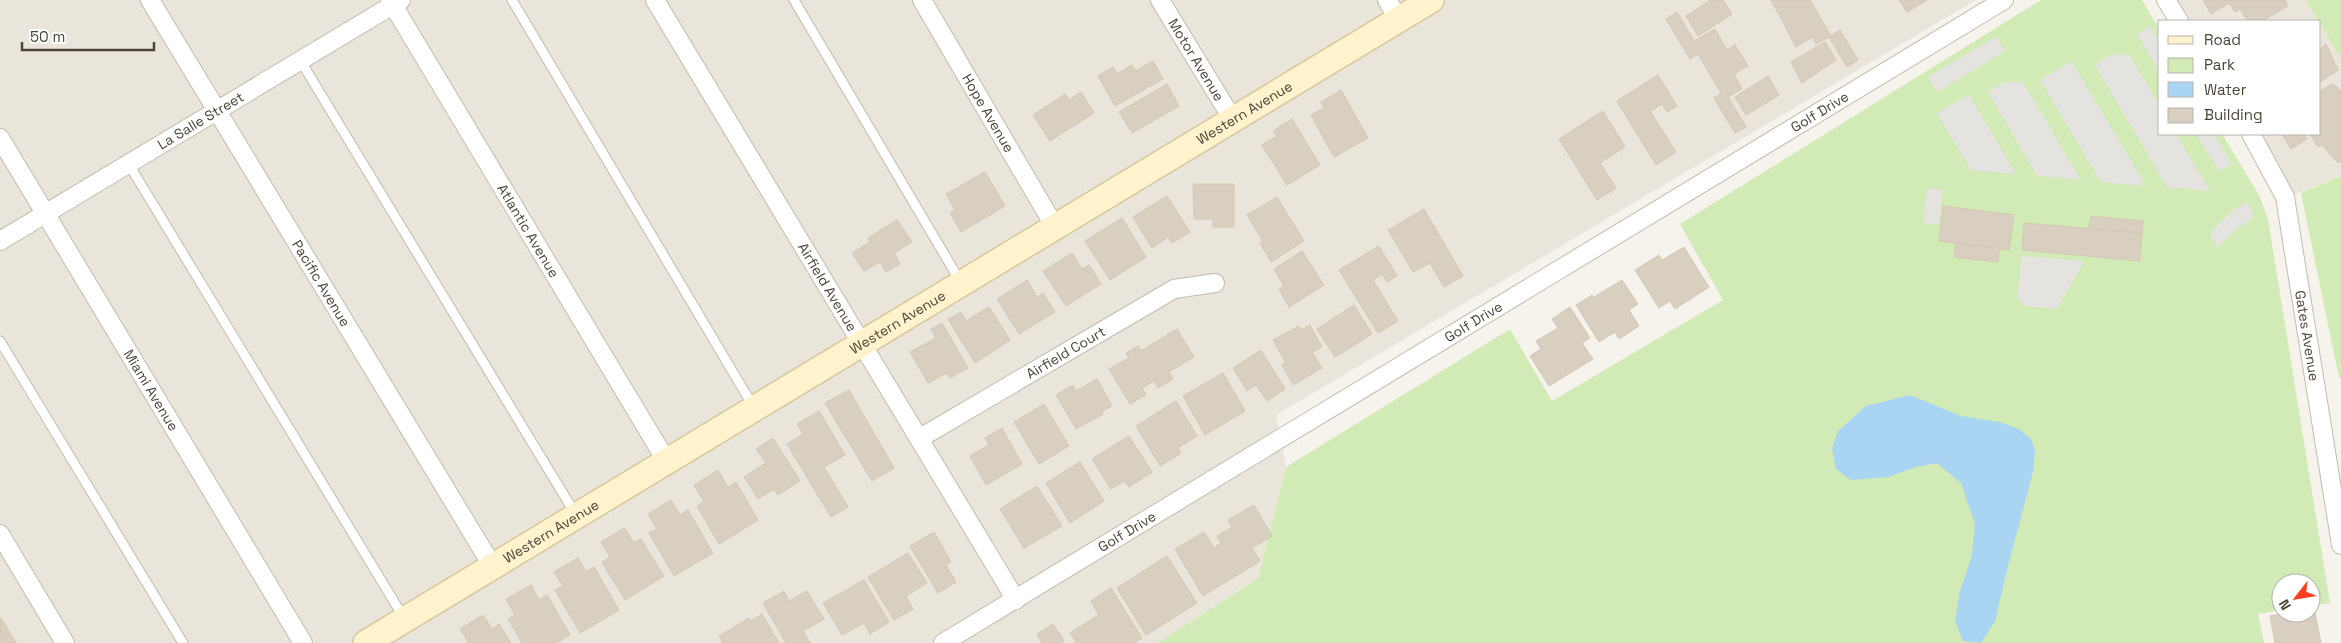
<svg xmlns="http://www.w3.org/2000/svg" width="2341" height="643" viewBox="0 0 2341 643" font-family="'Space Grotesk',sans-serif">
<style>
.residential{fill:#eae5da}
.green{fill:#d2eab5}
.parking{fill:#e5e3e0}
.water{fill:#a9d4f2}
.building{fill:#d8cfc1;stroke:#d3c7b4}
.lines{fill:none;stroke-linecap:round;stroke-linejoin:round}
.lane-casing{stroke:#c2bbae;stroke-width:11}
.street-casing{stroke:#c2bbae;stroke-width:20}
.secondary-casing{stroke:#d6c79b;stroke-width:28}
.lane{stroke:#fff;stroke-width:9}
.street{stroke:#fff;stroke-width:18}
.secondary{stroke:#fff3cd;stroke-width:25}
.labels{text-anchor:middle;stroke-width:5;stroke-linejoin:round;paint-order:stroke}
.street-label{font-size:14px;fill:#4b4439;stroke:#fff}
</style>
<rect width="100%" height="100%" fill="#f6f3ec"/>
<g class="residential">
<polygon points="0,0 1976,0 1276,415 1286,467 1258,578 1158,643 0,643"/>
<polygon points="2164,0 2306,0 2319,21 2176,21"/>
<polygon points="2320,23 2341,59 2341,176 2279,201 2241,134 2320,134"/>
</g>
<g class="green">
<polygon points="2041,0 2142,0 2160,30 2160,134 2222,134 2259,195 2268,219 2330,603 2311,606 2311,583 2281,583 2281,610 2258,614 2264,643 1158,643 1258,578 1286,467 1510,329 1552,401 1723,300 1680,224"/>
<polygon points="2306,0 2341,0 2341,59"/>
<polygon points="2341,176 2341,378 2339,378 2301,193"/>
</g>
<g class="parking">
<polygon points="2150,26 2160,43 2160,72 2137,34"/>
<polygon points="1996,37 2005,51 1937,92 1928,77"/>
<polygon points="2129,54 2160,106 2160,134 2176,134 2210,191 2167,187 2095,65 2110,55"/>
<polygon points="2071,61 2146,186 2101,182 2040,80"/>
<polygon points="2022,81 2081,180 2037,176 1988,92 2003,83"/>
<polygon points="1968,95 1969,95 2016,174 1971,170 1937,113"/>
<polygon points="2196,134 2214,134 2232,164 2219,171"/>
<polygon points="1927,188 1943,190 1939,225 1923,223"/>
<polygon points="2248,202 2254,217 2234,231 2217,248 2210,233 2232,211"/>
<polygon points="2022,256 2084,261 2057,309 2024,306 2017,297"/>
</g>
<polygon class="water" points="1910,395 1961,416 1999,422 2019,429 2031,439 2035,451 2033,472 2009,562 1995,621 1981,643 1963,641 1955,621 1960,591 1972,555 1975,524 1961,483 1937,463 1916,467 1888,477 1851,480 1836,469 1832,449 1838,431 1866,406"/>
<g class="building">
<polygon points="1711,0 1723,0 1732,14 1698,36 1686,16"/>
<polygon points="1771,0 1810,0 1831,36 1840,30 1858,60 1847,67 1829,37 1816,44 1812,37 1796,47"/>
<polygon points="1899,0 1927,0 1907,12"/>
<polygon points="2203,0 2285,0 2288,6 2262,21 2248,21 2240,9 2235,12 2229,3 2211,14"/>
<polygon points="1677,12 1694,41 1715,29 1727,50 1735,45 1748,66 1734,74 1742,89 1728,97 1746,127 1735,133 1714,98 1721,93 1698,54 1690,59 1666,19"/>
<polygon points="1825,42 1836,60 1802,83 1791,62"/>
<polygon points="2326,44 2338,70 2320,82 2320,49"/>
<polygon points="1153,61 1163,79 1115,106 1098,76 1113,67 1117,74 1132,65 1136,71"/>
<polygon points="1658,75 1677,106 1667,112 1662,104 1650,111 1676,152 1656,165 1617,101"/>
<polygon points="1768,76 1779,95 1746,115 1735,97"/>
<polygon points="1167,84 1179,106 1132,133 1119,112"/>
<polygon points="2333,84 2341,91 2341,161 2338,163 2322,145 2318,147 2310,134 2320,134 2320,91"/>
<polygon points="1341,90 1368,138 1334,157 1311,115 1324,108 1321,102"/>
<polygon points="1081,92 1094,113 1050,141 1033,115 1065,94 1069,100"/>
<polygon points="1603,111 1625,147 1600,163 1616,188 1597,200 1559,139"/>
<polygon points="1292,119 1320,165 1287,185 1262,145 1277,136 1273,131"/>
<polygon points="2282,134 2304,134 2307,139 2291,149"/>
<polygon points="985,172 1005,206 961,232 950,213 955,210 946,194"/>
<polygon points="1193,184 1234,184 1234,227 1213,227 1213,219 1194,219"/>
<polygon points="1167,196 1190,232 1172,243 1168,237 1152,248 1133,217"/>
<polygon points="1277,197 1304,241 1271,262 1260,243 1263,241 1247,215"/>
<polygon points="1943,206 2014,215 2009,250 1939,241"/>
<polygon points="1424,209 1463,276 1444,287 1430,263 1413,272 1388,230"/>
<polygon points="2091,216 2143,221 2142,233 2089,229"/>
<polygon points="1122,218 1146,257 1110,280 1085,241"/>
<polygon points="897,220 912,242 894,253 900,264 886,272 880,262 864,271 852,253 870,242 868,238"/>
<polygon points="2024,223 2142,233 2140,261 2022,250"/>
<polygon points="1956,243 1999,248 1998,262 1954,257"/>
<polygon points="1379,246 1397,276 1387,282 1382,274 1373,280 1398,321 1378,333 1339,270"/>
<polygon points="1684,247 1709,287 1675,309 1670,301 1659,308 1635,270 1659,255 1662,260"/>
<polygon points="1302,251 1324,285 1289,307 1279,289 1284,286 1274,269"/>
<polygon points="1072,253 1082,269 1089,265 1101,284 1066,306 1043,271"/>
<polygon points="1027,280 1037,297 1043,293 1055,312 1019,334 997,299"/>
<polygon points="1622,280 1638,304 1629,310 1639,326 1619,339 1615,332 1599,342 1576,305 1592,295 1594,297"/>
<polygon points="1354,305 1372,334 1335,357 1317,329"/>
<polygon points="989,307 1010,340 975,363 948,319 961,312 966,321"/>
<polygon points="1570,307 1590,338 1582,343 1593,359 1549,386 1530,356 1541,349 1536,341 1558,328 1552,319"/>
<polygon points="942,323 968,368 950,378 947,373 928,383 910,352 936,338 931,329"/>
<polygon points="1310,325 1322,347 1312,352 1322,368 1293,385 1282,365 1286,363 1273,340 1299,326 1301,330"/>
<polygon points="1177,329 1194,357 1169,372 1173,379 1158,388 1154,381 1142,388 1146,395 1130,404 1109,369 1129,358 1126,353 1138,346 1141,351"/>
<polygon points="1261,350 1285,389 1267,401 1256,385 1247,391 1233,368"/>
<polygon points="1223,373 1245,411 1205,435 1183,396"/>
<polygon points="1097,379 1112,406 1102,411 1103,414 1076,429 1056,395 1073,385 1076,391"/>
<polygon points="849,390 894,468 872,481 825,403"/>
<polygon points="1176,401 1197,436 1178,448 1181,453 1160,466 1136,426"/>
<polygon points="1044,404 1069,446 1039,464 1014,422"/>
<polygon points="819,411 845,455 824,467 848,507 831,517 787,444 803,434 797,424"/>
<polygon points="1002,428 1022,464 986,485 970,456 989,445 985,438"/>
<polygon points="1129,436 1152,472 1129,487 1124,481 1111,489 1092,459"/>
<polygon points="773,438 800,481 778,495 774,489 758,499 744,477 766,463 756,449"/>
<polygon points="1080,462 1104,501 1070,523 1046,483"/>
<polygon points="718,470 728,487 736,482 758,520 719,544 697,506 704,502 694,485"/>
<polygon points="1037,486 1062,526 1024,548 1000,509"/>
<polygon points="671,500 680,515 688,510 713,553 674,576 649,533 657,529 648,514"/>
<polygon points="1254,505 1272,536 1252,548 1260,561 1203,596 1175,549 1204,532 1214,548 1221,543 1217,536 1232,527 1228,520"/>
<polygon points="624,528 634,543 641,539 664,576 625,600 602,562 610,557 601,542"/>
<polygon points="934,532 951,562 946,565 956,582 938,593 910,546"/>
<polygon points="908,553 927,583 906,596 913,609 894,620 868,577"/>
<polygon points="1167,556 1197,603 1146,635 1117,588"/>
<polygon points="578,558 586,572 594,567 619,610 580,633 555,590 563,586 554,572"/>
<polygon points="864,580 889,622 870,634 864,623 842,635 823,603"/>
<polygon points="531,585 539,600 547,595 570,635 556,643 522,643 508,619 515,615 506,599"/>
<polygon points="1111,588 1142,638 1134,643 1077,643 1070,633 1099,615 1091,601"/>
<polygon points="784,591 789,601 807,591 824,619 803,631 810,643 786,643 763,603"/>
<polygon points="2311,608 2314,608 2321,643 2275,643 2270,616 2285,613 2311,613"/>
<polygon points="762,614 779,643 723,643 719,636 749,618 751,621"/>
<polygon points="483,615 492,629 499,624 511,643 469,643 460,629"/>
<polygon points="1,618 16,643 0,643"/>
<polygon points="1053,624 1064,641 1061,643 1042,643 1037,634"/>
</g>
<g class="lines">
<g class="lane-casing">
<g id="lane">
<polyline points="512,0 753,406"/>
<polyline points="794,0 960,281"/>
<polyline points="300,60 576,515"/>
<polyline points="128,163 404,618"/>
<polyline points="0,341 183,643"/>
</g>
</g>
<g class="street-casing">
<g id="street">
<path id="s1" d="M 150,0 L 493,567"/>
<path id="s2" d="M 390,0 L 667,462"/>
<path id="s3" d="M 655,0 L 1016,600"/>
<path id="s4" d="M 922,0 L 1055,227"/>
<path id="s5" d="M 1160,0 L 1233,120"/>
<polyline points="1387,0 1399,20"/>
<polyline points="2166,0 2179,21"/>
<path id="s6" d="M 2251,134 L 2285,197 L 2341,545"/>
<path id="s7" d="M 0,138 L 303,643"/>
<path id="s8" d="M 0,241 L 401,0"/>
<path id="s9" d="M 920,438 L 1174,289 L 1215,283"/>
<polyline points="0,534 65,643"/>
<path id="s10" d="M 943,643 L 2004,0"/>
</g>
</g>
<g class="secondary-casing">
<g id="secondary">
<path id="s11" d="M 366,643 L 1431,0"/>
</g>
</g>
<use href="#lane" class="lane"/>
<use href="#street" class="street"/>
<use href="#secondary" class="secondary"/>
</g>
<g class="labels">
<g class="street-label">
<text dy="5" stroke="none"><textPath href="#s5" startOffset="70">Motor Avenue</textPath></text>
<text dy="5" stroke="none"><textPath href="#s11" startOffset="1026">Western Avenue</textPath></text>
<text dy="5" stroke="none"><textPath href="#s10" startOffset="1025">Golf Drive</textPath></text>
<text dy="5" stroke="none"><textPath href="#s4" startOffset="131">Hope Avenue</textPath></text>
<text dy="5" stroke="none"><textPath href="#s8" startOffset="234">La Salle Street</textPath></text>
<text dy="5" stroke="none"><textPath href="#s2" startOffset="269">Atlantic Avenue</textPath></text>
<text dy="5" stroke="none"><textPath href="#s1" startOffset="331">Pacific Avenue</textPath></text>
<text dy="5" stroke="none"><textPath href="#s3" startOffset="335">Airfield Avenue</textPath></text>
<text dy="5" stroke="none"><textPath href="#s11" startOffset="621">Western Avenue</textPath></text>
<text dy="5" stroke="none"><textPath href="#s10" startOffset="620">Golf Drive</textPath></text>
<text dy="5" stroke="none"><textPath href="#s6" startOffset="212">Gates Avenue</textPath></text>
<text dy="5" stroke="none"><textPath href="#s9" startOffset="169">Airfield Court</textPath></text>
<text dy="5" stroke="none"><textPath href="#s7" startOffset="294">Miami Avenue</textPath></text>
<text dy="5" stroke="none"><textPath href="#s11" startOffset="216">Western Avenue</textPath></text>
<text dy="5" stroke="none"><textPath href="#s10" startOffset="215">Golf Drive</textPath></text>
</g>
</g>
<rect x="2158" y="20" width="162" height="115" fill="#ffffff" stroke="#b7b4b0"/>
<rect x="2168" y="36" width="25" height="8" fill="#fff3cd" stroke="#b7b4b0"/>
<text x="2204" y="45" font-size="15" fill="#4b4439">Road</text>
<rect x="2168" y="58" width="25" height="15" fill="#d2eab5" stroke="#b7b4b0"/>
<text x="2204" y="70" font-size="15" fill="#4b4439">Park</text>
<rect x="2168" y="82" width="25" height="15" fill="#a9d4f2" stroke="#b7b4b0"/>
<text x="2204" y="95" font-size="15" fill="#4b4439">Water</text>
<rect x="2168" y="108" width="25" height="15" fill="#d8cfc1" stroke="#b7b4b0"/>
<text x="2204" y="120" font-size="15" fill="#4b4439">Building</text>
<g transform="translate(2296 598) rotate(239)"><circle r="24" fill="#ffffff" stroke="#b7b4b0"/>
<path d="M0-4L9 19L0 12L-9 19Z" fill="#fc3f1d"/>
<text y="-8" font-size="14" font-weight="bold" text-anchor="middle" fill="#4b4439">N</text>
</g>
<path d="M22 42v8h132v-8" fill="none" stroke="#4b4439" stroke-width="2.5"/>
<text x="30" y="42" font-size="15" fill="#4b4439" stroke="#ffffff" stroke-width="4" paint-order="stroke">50 m</text>
</svg>
